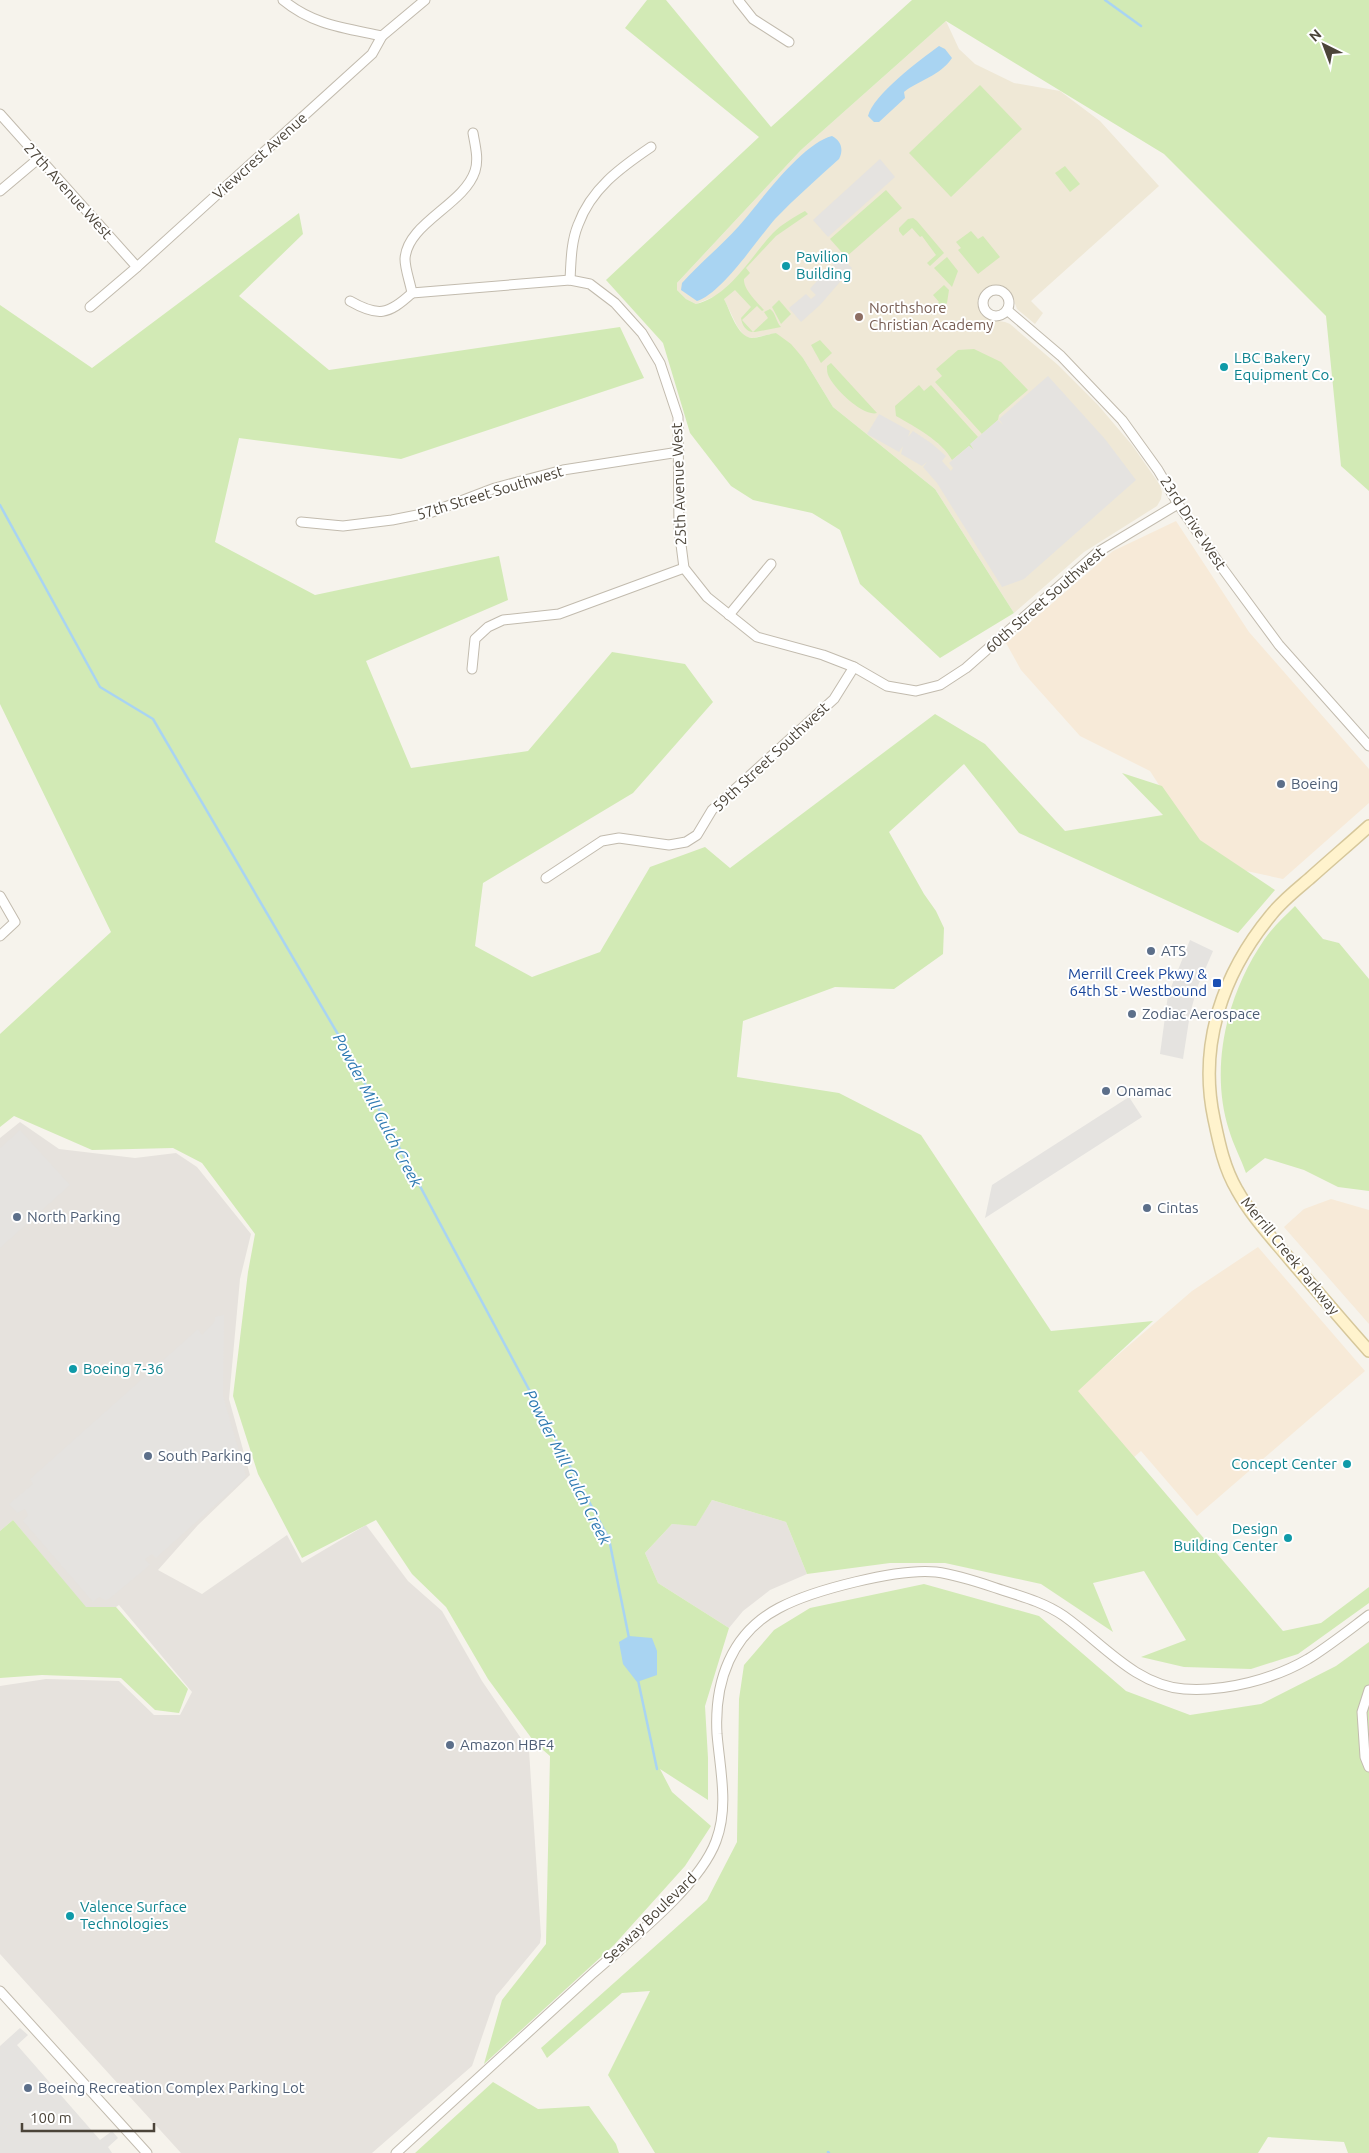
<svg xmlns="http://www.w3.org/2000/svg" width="1369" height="2153" viewBox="0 0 1369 2153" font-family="Ubuntu,sans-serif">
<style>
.commercial{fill:#f7ead8}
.industrial{fill:#e6e2dd}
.education{fill:#efe8d6}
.green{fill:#d2eab5}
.parking{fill:#e5e3e0}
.water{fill:#a9d4f2}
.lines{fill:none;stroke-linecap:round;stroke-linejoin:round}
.stream{stroke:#a9d4f2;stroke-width:2.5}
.street-casing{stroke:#c2bbae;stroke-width:11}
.secondary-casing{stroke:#d6c79b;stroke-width:14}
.street{stroke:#fff;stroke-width:9}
.secondary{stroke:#fff3cd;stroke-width:11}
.culture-dot{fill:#0f9aa8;stroke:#fff;stroke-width:2}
.education-dot{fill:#8d6e63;stroke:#fff;stroke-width:2}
.service-dot{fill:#5c6f8a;stroke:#fff;stroke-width:2}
.transit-dot{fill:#1a4fb4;stroke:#fff;stroke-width:2}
.labels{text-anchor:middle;stroke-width:4;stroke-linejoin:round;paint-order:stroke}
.street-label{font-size:15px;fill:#4b4439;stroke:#fff}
.culture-label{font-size:15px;fill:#0d838f;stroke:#fff;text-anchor:start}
.education-label{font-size:15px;fill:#785e54;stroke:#fff;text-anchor:start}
.service-label{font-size:15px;fill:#4e5e75;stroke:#fff;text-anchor:start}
.transit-label{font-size:15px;fill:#164399;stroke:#fff;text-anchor:end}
.water-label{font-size:16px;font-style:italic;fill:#2e7ab2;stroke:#fff}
</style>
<rect width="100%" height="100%" fill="#f6f3ec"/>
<g class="commercial">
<polygon points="1176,521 1249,632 1369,769 1369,803 1283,879 1209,863 1150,771 1080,736 1021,670 1006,643 1113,551"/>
<polygon points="1331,1199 1369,1210 1369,1324 1284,1227 1304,1209"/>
<polygon points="1258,1247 1365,1371 1197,1516 1141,1451 1133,1458 1076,1391 1192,1291"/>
</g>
<g class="industrial">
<polygon points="20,1122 59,1149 135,1158 176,1153 197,1167 251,1234 240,1279 229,1399 250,1475 198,1525 158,1570 202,1594 287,1535 302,1563 366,1525 408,1581 442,1611 482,1681 529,1750 541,1936 540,1943 496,1996 472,2066 372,2153 181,2153 0,1954 0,1686 46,1679 119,1681 154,1715 180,1715 192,1692 119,1605 116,1607 100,1609 86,1608 13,1520 0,1531 0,1138"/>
<polygon points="712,1500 786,1522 807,1574 770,1590 743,1611 729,1628 658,1583 645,1553 672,1524 696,1525"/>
</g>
<polygon class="education" points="946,21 959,49 975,64 1014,83 1060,91 1100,121 1159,186 1031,301 1043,313 1035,324 1017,309 1011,293 1001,286 988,286 978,298 979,309 984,316 992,320 1005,322 1010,324 1058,365 1098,405 1132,445 1160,485 1162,492 1161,499 1157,506 1084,552 1014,613 935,489 833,407 803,358 776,333 753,338 745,337 737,326 724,299 713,297 696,304 686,299 677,290 677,283 801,150"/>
<g class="green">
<path d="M 647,0 L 666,0 L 771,127 L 912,0 L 1369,0 L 1369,491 L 1341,466 L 1326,316 L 1164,154 L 946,21 L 801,150 L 677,283 L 677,290 L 686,299 L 696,304 C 730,296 751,256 773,233 C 782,224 794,217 805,211 L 808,214 L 776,236 L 746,268 L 750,273 L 744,279 C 743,289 757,302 764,310 L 762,311 L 757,306 L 742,320 L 753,332 L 768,318 L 764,312 L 770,309 C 776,313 776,322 781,327 L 755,332 C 747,333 742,326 741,318 L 751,307 L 735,290 L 724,299 C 730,310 737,337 752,338 C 759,338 768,334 776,333 L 791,344 L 803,358 L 833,407 L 935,489 L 1014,613 L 940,658 L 860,584 L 840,530 L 812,513 L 753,500 L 731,486 L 690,433 L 663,343 L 606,280 L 759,137 L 625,28 Z"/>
<polygon points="980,85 1022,129 951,197 909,153"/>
<polygon points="1065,166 1080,184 1070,192 1055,173"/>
<polygon points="886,190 902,208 846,257 830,239"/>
<polygon points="299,213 303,234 239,296 329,370 620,327 644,378 401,459 239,438 215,542 315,595 499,556 508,600 366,661 411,768 528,751 612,652 685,664 713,702 633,793 483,883 475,946 532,977 600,952 650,867 705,847 730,868 935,714 985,744 1065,831 1163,815 1122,773 1162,786 1200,840 1275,890 1238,933 1019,833 964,764 889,832 924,894 936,911 944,928 943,954 894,989 835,987 743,1021 737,1077 839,1093 921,1135 1051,1331 1153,1321 1078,1391 1283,1631 1321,1623 1369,1587 1369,1603 1298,1654 1251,1669 1184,1667 1141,1657 1186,1640 1144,1571 1093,1583 1113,1632 1041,1584 945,1563 890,1563 807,1574 786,1522 712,1500 696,1526 672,1524 645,1553 658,1583 729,1628 705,1706 708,1758 708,1800 660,1769 672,1792 711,1826 685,1866 614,1945 484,2064 502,2000 546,1944 550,1756 535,1743 488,1679 446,1607 412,1574 376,1520 302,1558 258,1474 233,1396 248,1272 255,1234 202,1163 173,1148 92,1150 14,1116 0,1127 0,1034 111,932 0,704 0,305 92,368"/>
<polygon points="908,219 913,218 917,221 944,253 930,266 927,263 936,255 922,236 920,237 912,228 903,236 899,231 899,228"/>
<polygon points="971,231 978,239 983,236 1000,257 978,274 958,250 961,248 956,242"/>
<polygon points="947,257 958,271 952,287 934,268"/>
<polygon points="944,285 949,290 947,303 941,310 936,305 939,302 933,295"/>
<polygon points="779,300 791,314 781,324 772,307"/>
<polygon points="820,340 832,353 821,363 811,345"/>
<polygon points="974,349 1001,362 1028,390 999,415 998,420 982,434 935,382 942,376 936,369 958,350"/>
<path d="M 831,363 L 877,413 C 863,417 835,389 829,377 C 827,374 827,370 827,366 Z"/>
<path d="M 919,385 L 924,391 L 931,385 L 978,437 L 971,444 L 974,450 L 969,446 L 952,460 C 942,441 915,427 896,416 L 895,406 Z"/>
<path d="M 1295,906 L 1323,939 L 1339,943 L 1369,979 L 1369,1191 L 1338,1187 L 1304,1170 L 1265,1158 L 1246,1173 C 1241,1159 1233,1144 1229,1130 C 1209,1067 1227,994 1264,940 C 1272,928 1284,917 1295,906 Z"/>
<polygon points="13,1520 86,1607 116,1607 188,1689 179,1713 155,1710 121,1678 42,1675 0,1678 0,1531"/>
<polygon points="924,1584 1039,1616 1126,1691 1190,1715 1261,1704 1336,1666 1369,1642 1369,2153 1348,2153 1344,2142 1268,2137 1258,2153 655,2153 608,2075 650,1991 622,1993 547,2058 541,2048 707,1900 737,1842 739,1699 744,1665 774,1630 810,1608"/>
<polygon points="493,2082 538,2109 589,2106 616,2144 619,2153 415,2153"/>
</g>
<g class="parking">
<polygon points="880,159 895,177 828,237 813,220"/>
<polygon points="839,256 852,268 820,305 801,322 789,308 806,294 811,299 816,295 810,289 827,269 834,273 837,269 832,264"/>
<polygon points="1048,376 1105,439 1136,480 1024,579 1002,587 937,483 923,467 927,462 922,466 901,454 903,446 899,452 867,434 879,414 910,431 908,437 913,431 931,443 946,456 942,461 951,471 953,468 949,463 969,446 974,450 970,444 998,420 1003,425 999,419"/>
<polygon points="1190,940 1213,951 1197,988 1190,1014 1183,1059 1160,1054 1168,995"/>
<polygon points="1129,1097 1142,1117 985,1218 992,1185"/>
<polygon points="20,1130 70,1185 0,1248 0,1148"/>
<polygon points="224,1315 223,1396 246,1476 242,1481 156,1558 152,1554 145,1559 150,1565 109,1599 105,1600 99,1597 93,1602 23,1521 28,1515 25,1509 17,1513 9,1504 33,1484 30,1479 198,1329 202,1335 215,1321 215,1317"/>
<polygon points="20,2028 28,2035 17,2045 100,2140 112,2131 118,2138 108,2147 112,2153 0,2153 0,2046"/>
</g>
<g class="water">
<path d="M 939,46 L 945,49 L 952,58 C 940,76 919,80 904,92 L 905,98 L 879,122 L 874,122 L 868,116 C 873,95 921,59 939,46 Z"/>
<path d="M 832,136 C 841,141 844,149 839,159 C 817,179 795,198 775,219 C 756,241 722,293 697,301 L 681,290 L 682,283 C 700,263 721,246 739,226 C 760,202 801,144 832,136 Z"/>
<polygon points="629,1636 652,1638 657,1651 657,1675 637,1682 623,1664 619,1642"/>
</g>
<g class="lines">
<g class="stream">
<polyline points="1105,0 1141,26"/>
<polyline points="0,505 100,687 153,719 346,1048 609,1539 629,1638"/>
<polyline points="638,1680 657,1769"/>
<polyline points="828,2152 829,2153"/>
</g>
<g class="street-casing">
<g id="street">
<path d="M 283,0 C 313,25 345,28 382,36"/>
<polyline points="738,0 753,19 789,42"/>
<polyline points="0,114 137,267"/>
<polyline points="0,191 38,159"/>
<path d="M 570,280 C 571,262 571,242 578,225 C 591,189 620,168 651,147"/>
<circle cx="996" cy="303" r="13"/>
<polyline points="412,293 570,280 590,284 615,303 642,333 660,363 678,417 679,529 684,568 707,597 757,637 823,655 854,667 887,686 916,691 940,685 966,668 1098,552 1178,504"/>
<path d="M 412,293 C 410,282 405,269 405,259 C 407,223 464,205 475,171 C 479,159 475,145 473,133"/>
<path d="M 350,301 C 378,317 388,315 412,293"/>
<polyline points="90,307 137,267 372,54 382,36 425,0"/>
<polyline points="1007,310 1061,356 1122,420 1158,470 1178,504 1223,569 1279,645 1369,746"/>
<polyline points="301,522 343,526 392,520 432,512 495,488 563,470 679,452"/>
<polyline points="729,615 771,564"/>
<polyline points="472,669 475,639 488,627 503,620 559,614 684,568"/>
<polyline points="546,878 602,841 619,838 669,845 686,842 697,835 712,810 834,699 854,667"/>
<polyline points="0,896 15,922 0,936"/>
<polyline points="1369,1690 1362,1712 1365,1757 1369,1767"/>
<polyline points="0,1991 147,2153"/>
<path d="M 396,2153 C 461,2093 527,2034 592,1974 C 629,1941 699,1887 716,1841 C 729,1806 720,1770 717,1734 C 714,1682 731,1633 779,1608 C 813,1590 898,1568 936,1572 C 959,1575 981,1583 1002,1590 C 1024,1597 1045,1603 1064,1616 C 1102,1643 1135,1685 1184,1689 C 1225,1692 1274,1679 1308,1659 C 1329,1646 1349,1630 1369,1615"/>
</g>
</g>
<g class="secondary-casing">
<path id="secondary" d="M 1369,826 C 1349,844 1329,861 1309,879 C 1296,890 1282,901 1271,915 C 1223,973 1198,1044 1214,1119 C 1219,1143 1224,1168 1237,1190 C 1252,1217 1273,1239 1292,1262 C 1318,1292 1343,1322 1369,1351"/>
</g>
<use href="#street" class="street"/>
<use href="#secondary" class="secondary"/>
</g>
<g class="culture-dot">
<circle cx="786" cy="266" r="5"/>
<circle cx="1224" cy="367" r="5"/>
<circle cx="73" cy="1369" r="5"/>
<circle cx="1347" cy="1464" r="5"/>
<circle cx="1288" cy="1538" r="5"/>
<circle cx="70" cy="1916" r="5"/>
</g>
<circle class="education-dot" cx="859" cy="317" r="5"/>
<g class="service-dot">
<circle cx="1281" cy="784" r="5"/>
<circle cx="1151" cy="951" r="5"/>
<circle cx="1132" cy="1014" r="5"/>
<circle cx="1106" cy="1091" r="5"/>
<circle cx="1147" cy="1208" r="5"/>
<circle cx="17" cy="1217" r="5"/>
<circle cx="148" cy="1456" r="5"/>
<circle cx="450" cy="1745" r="5"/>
<circle cx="28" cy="2088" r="5"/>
</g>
<rect class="transit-dot" x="1212" y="978" width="10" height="10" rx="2.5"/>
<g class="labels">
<g class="street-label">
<text transform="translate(260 156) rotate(-42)" y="5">Viewcrest Avenue</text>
<text transform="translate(68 191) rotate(48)" y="5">27th Avenue West</text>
<text transform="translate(679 484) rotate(-92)" y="5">25th Avenue West</text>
<text transform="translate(490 493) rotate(-17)" y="5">57th Street Southwest</text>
<text transform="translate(1193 523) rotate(57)" y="5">23rd Drive West</text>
<text transform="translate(1045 600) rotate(-41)" y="5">60th Street Southwest</text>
<text transform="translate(771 757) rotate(-43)" y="5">59th Street Southwest</text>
<text transform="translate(1290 1256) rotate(51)" y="5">Merrill Creek Parkway</text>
<text transform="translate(650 1918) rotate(-44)" y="5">Seaway Boulevard</text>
</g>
<g class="culture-label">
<text x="796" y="262">Pavilion<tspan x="796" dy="17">Building</tspan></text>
<text x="1234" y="363">LBC Bakery<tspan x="1234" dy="17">Equipment Co.</tspan></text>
<text x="83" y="1374">Boeing 7-36</text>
<text x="1337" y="1469" text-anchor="end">Concept Center</text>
<text x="1278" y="1534" text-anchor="end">Design<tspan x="1278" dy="17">Building Center</tspan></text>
<text x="80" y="1912">Valence Surface<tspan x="80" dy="17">Technologies</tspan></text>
</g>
<g class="education-label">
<text x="869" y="313">Northshore<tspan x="869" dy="17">Christian Academy</tspan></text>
</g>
<g class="service-label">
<text x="1291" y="789">Boeing</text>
<text x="1161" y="956">ATS</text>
<text x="1142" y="1019">Zodiac Aerospace</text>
<text x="1116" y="1096">Onamac</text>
<text x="1157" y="1213">Cintas</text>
<text x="27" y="1222">North Parking</text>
<text x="158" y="1461">South Parking</text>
<text x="460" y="1750">Amazon HBF4</text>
<text x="38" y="2093">Boeing Recreation Complex Parking Lot</text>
</g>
<g class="transit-label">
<text x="1207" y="979">Merrill Creek Pkwy &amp;<tspan x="1207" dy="17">64th St - Westbound</tspan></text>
</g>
<g class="water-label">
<text transform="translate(378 1110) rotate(62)" y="6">Powder Mill Gulch Creek</text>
<text transform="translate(568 1467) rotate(63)" y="6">Powder Mill Gulch Creek</text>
</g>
</g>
<g transform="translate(1324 45) rotate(318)" stroke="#ffffff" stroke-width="4" paint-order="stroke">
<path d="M0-4L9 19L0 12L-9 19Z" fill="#4b4439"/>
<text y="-8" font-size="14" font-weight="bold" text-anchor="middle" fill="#4b4439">N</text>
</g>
<path d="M22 2123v8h132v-8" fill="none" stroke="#4b4439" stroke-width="2.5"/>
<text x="30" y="2123" font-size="15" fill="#4b4439" stroke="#ffffff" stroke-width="4" paint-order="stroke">100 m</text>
</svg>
